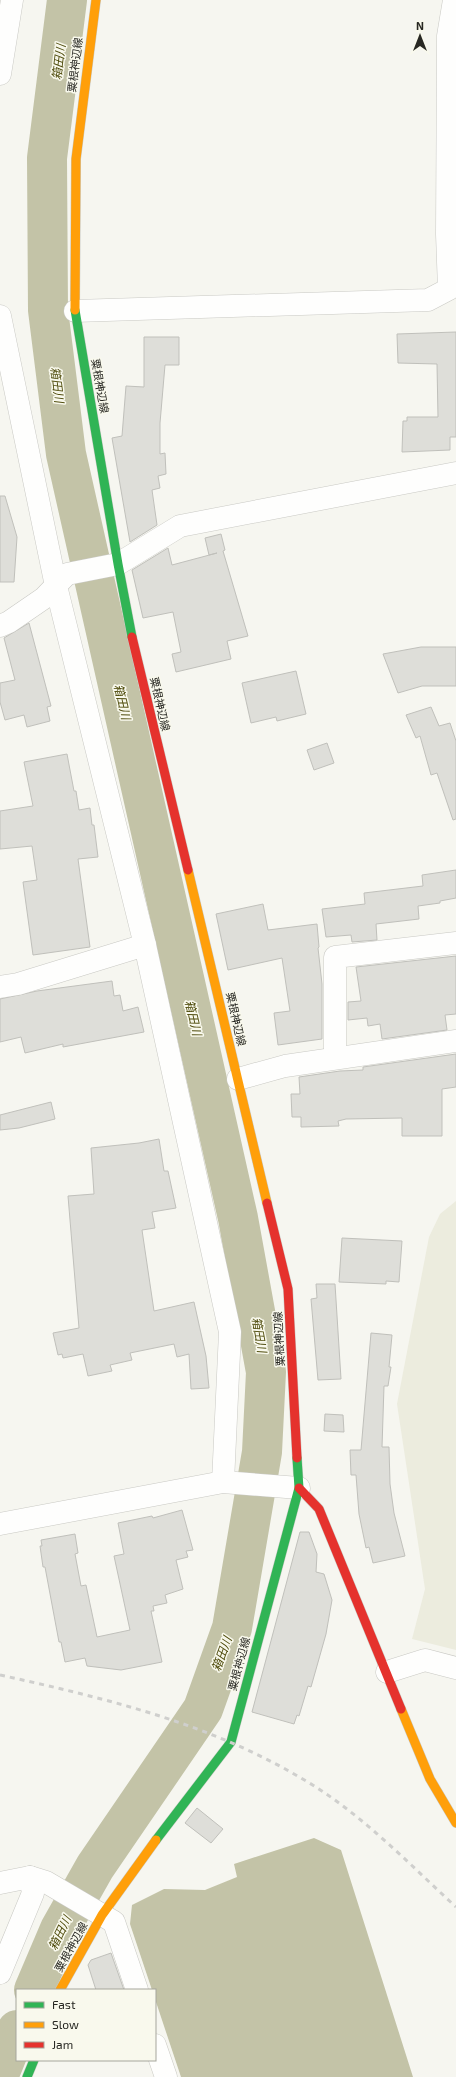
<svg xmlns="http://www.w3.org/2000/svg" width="456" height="2077" viewBox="0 0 456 2077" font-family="'Exo 2','Noto Sans JP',sans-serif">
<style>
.built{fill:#ececde}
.water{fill:#c3c3a7}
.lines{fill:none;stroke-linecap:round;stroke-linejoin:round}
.river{stroke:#c3c3a7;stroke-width:40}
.building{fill:#deded9;stroke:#c0c0bb}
.street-casing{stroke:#c9c9c4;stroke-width:23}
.fast-casing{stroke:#c9c9c4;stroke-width:10}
.slow-casing{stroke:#c9c9c4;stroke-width:10}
.jam-casing{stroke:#c9c9c4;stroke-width:10}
.street{stroke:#fefefd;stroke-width:22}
.fast{stroke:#30b455;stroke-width:9}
.slow{stroke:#ff9f0a;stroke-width:9}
.jam{stroke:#e5322d;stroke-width:9}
.rail{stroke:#cfcfcd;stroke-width:3;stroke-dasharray:5 5;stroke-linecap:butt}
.labels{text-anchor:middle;stroke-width:3;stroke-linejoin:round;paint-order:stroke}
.street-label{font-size:11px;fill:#282823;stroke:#f9f9ed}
.water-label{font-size:12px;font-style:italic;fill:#504d0e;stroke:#f9f9ed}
</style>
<rect width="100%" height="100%" fill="#f6f6f0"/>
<polygon class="built" points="456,1201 456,1650 412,1639 425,1589 397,1404 429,1237 440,1214"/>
<polygon class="water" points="314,1838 341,1850 413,2077 181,2077 155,1999 155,1990 152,1990 130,1924 132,1905 164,1889 205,1890 237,1877 234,1864"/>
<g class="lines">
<g class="river">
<polyline points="34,1990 60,1929 95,1867 203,1709 232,1628 262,1452 266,1372 238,1218 66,454 48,310 47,158 67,0"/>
<polyline points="0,2072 17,2030"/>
</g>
</g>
<g class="building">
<polygon points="456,332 456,437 450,437 450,450 402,452 403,421 407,421 407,417 438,417 437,364 398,363 397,334"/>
<polygon points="144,337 179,337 179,365 165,365 160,423 160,454 165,453 166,474 158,476 160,488 152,490 157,525 130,542 112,438 122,436 126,386 144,387"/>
<polygon points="0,496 5,496 17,537 14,582 0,582"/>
<polygon points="221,534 225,550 223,551 248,636 227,641 231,659 176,672 172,654 181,652 173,612 143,618 132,570 168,548 172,565 217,553 209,555 205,538"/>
<polygon points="29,623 51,706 47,707 50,721 27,727 24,715 5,720 0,702 0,683 15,680 4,638"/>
<polygon points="421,647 456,647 456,686 422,686 398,693 383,654"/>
<polygon points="296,671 306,714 277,721 276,717 251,723 242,683"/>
<polygon points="431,707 439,726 450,723 456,741 456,819 453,820 437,773 431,775 420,736 416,738 406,715"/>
<polygon points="327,743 334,763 314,770 307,750"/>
<polygon points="67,754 74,791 76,791 79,810 90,808 92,825 94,825 98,857 78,859 90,947 33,955 23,882 37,880 32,846 0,849 0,811 33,806 24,762"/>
<polygon points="456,870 456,898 440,901 440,903 418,906 419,919 376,924 377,940 352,942 351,935 326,937 322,909 365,904 364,893 423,886 422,875"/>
<polygon points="263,904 268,930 317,924 319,947 318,948 322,984 322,1039 278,1045 274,1013 290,1011 282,958 228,970 216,914"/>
<polygon points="456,956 456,1014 445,1015 447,1030 382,1039 380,1024 368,1026 367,1018 348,1020 348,1002 361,1001 356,967"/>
<polygon points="112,981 114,996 120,995 123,1011 138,1007 144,1032 63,1047 63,1044 25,1053 21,1037 0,1042 0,999 37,991"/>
<polygon points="456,1054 456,1087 442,1089 442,1136 402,1136 402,1118 346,1119 338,1121 339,1126 301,1127 301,1117 292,1117 291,1094 300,1094 299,1077 340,1071 363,1070 363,1067"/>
<polygon points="51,1102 55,1119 19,1128 0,1130 0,1115"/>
<polygon points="159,1139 164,1171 168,1171 176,1208 152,1212 155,1228 142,1230 154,1311 194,1302 206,1356 209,1388 191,1389 189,1354 177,1357 174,1344 130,1353 132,1360 110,1365 112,1371 88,1376 83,1354 63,1358 62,1354 58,1355 53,1333 79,1328 68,1196 94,1194 91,1148 139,1143"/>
<polygon points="342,1238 402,1241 399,1282 386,1281 386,1284 339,1282"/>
<polygon points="316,1284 335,1284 341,1379 318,1380 311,1299 317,1298"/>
<polygon points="371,1333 392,1335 389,1367 391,1367 388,1386 384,1386 382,1447 389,1447 390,1484 394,1513 405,1556 373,1563 369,1547 366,1548 359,1514 356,1475 351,1475 350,1450 361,1450"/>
<polygon points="325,1414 343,1415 344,1432 324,1431"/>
<polygon points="182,1510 193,1550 186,1551 188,1557 176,1560 183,1589 165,1595 167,1603 153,1606 154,1611 151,1611 162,1662 121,1670 87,1666 85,1658 65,1662 61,1642 59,1642 45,1567 43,1567 40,1546 42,1546 41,1540 75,1534 78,1553 75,1554 81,1586 86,1585 97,1637 130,1630 114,1556 124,1554 118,1523 152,1516 153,1518"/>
<polygon points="300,1532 309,1532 317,1554 316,1572 324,1574 332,1600 326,1634 311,1687 308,1686 299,1716 297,1715 294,1724 252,1712"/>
<polygon points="197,1808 223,1829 211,1843 185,1823"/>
<polygon points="111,1953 124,1990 96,1990 88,1965 91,1960"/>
</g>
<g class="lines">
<g class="street-casing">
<g id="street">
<polyline points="0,74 12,0"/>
<polyline points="75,311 428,300 449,289 447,234 448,36 454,0"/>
<polyline points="0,316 56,586 145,945 230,1332 223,1482"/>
<polyline points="0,626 9,622 44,598 67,574 118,564 180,526 456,473"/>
<polyline points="0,987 18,984 145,945"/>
<polyline points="335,1058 335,957 456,943"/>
<polyline points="238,1079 285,1066 456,1041"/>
<polyline points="0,1524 223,1482 299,1488"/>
<polyline points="387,1672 425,1660 456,1668"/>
<polyline points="0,1883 30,1877 46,1882 114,1922 137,1990"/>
<polyline points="0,1973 33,1893 30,1877"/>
<polyline points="155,2045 166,2077"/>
</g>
</g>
<g class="fast-casing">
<g id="fast">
<polyline points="75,310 118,564 132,637"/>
<polyline points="156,1840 231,1742 299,1488 297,1458"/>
<polyline points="27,2077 34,2060"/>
</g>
</g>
<g class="slow-casing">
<g id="slow">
<polyline points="75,310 76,159 96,0"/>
<polyline points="188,870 267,1203"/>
<polyline points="401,1709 430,1779 456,1823"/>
<polyline points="60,1990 102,1915 156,1840"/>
</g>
</g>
<g class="jam-casing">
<g id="jam">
<polyline points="132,637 188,870"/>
<polyline points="267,1203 288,1289 297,1458"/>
<polyline points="299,1488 319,1509 401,1709"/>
</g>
</g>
<use href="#street" class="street"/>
<use href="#fast" class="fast"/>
<use href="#slow" class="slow"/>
<use href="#jam" class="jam"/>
<path class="rail" d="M 0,1675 C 105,1698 208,1723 301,1778 C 360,1812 407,1862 456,1907"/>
</g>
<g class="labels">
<g class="street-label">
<text transform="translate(75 65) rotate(-83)" y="4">粟根神辺線</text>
<text transform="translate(100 386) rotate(80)" y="4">粟根神辺線</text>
<text transform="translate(160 704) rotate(77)" y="4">粟根神辺線</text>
<text transform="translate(236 1019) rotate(77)" y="4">粟根神辺線</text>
<text transform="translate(279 1339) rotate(-93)" y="4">粟根神辺線</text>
<text transform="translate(239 1664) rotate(-75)" y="4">粟根神辺線</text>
<text transform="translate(71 1947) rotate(-61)" y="4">粟根神辺線</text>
</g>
<g class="water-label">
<text transform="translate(59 62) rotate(-83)" y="4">箱田川</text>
<text transform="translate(57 385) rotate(83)" y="4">箱田川</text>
<text transform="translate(122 702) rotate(77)" y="4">箱田川</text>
<text transform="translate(193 1018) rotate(77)" y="4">箱田川</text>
<text transform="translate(259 1335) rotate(80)" y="4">箱田川</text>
<text transform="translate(222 1654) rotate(-70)" y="4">箱田川</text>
<text transform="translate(60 1933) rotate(-64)" y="4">箱田川</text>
</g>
</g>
<rect x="16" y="1989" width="140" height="72" fill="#f9f9ed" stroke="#a5a59c"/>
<rect x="24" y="2002" width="20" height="6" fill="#30b455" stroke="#a5a59c"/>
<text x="52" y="2009" font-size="12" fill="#282823">Fast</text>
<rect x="24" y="2022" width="20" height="6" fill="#ff9f0a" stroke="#a5a59c"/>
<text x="52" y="2029" font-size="12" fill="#282823">Slow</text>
<rect x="24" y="2042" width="20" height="6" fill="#e5322d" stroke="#a5a59c"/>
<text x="52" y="2049" font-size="12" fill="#282823">Jam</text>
<g transform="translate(420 36)" stroke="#f9f9ed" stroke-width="3" paint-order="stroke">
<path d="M0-3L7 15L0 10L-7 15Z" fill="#282823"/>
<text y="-6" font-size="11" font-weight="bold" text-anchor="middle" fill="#282823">N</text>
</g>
</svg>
